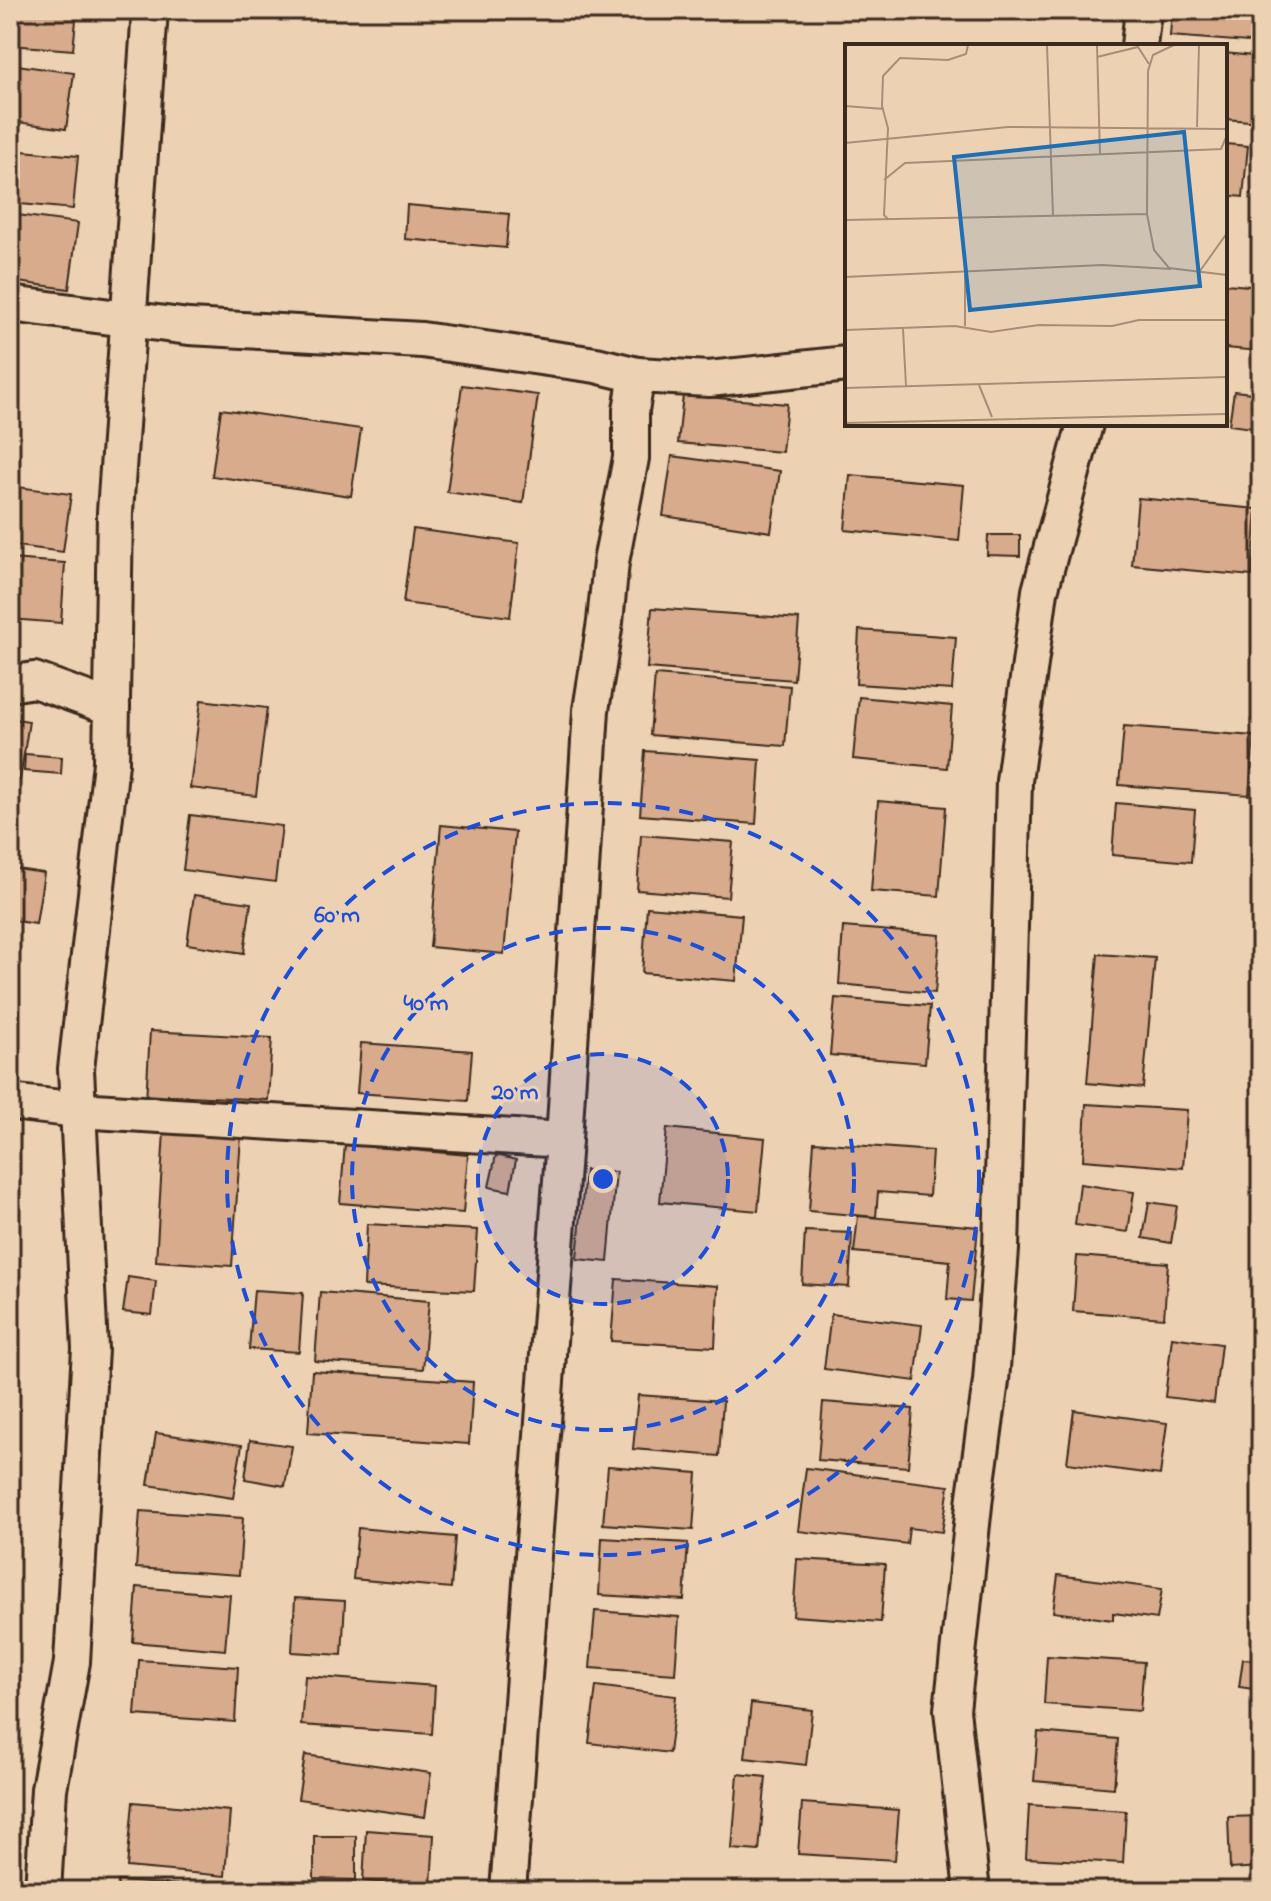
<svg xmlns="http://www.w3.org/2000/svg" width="1271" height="1901" viewBox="0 0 1271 1901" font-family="'Indie Flower',sans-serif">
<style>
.building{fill:#d7ab8b;stroke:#3b2a1e;stroke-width:2}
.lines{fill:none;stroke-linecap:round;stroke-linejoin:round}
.minor-casing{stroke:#3b2a1e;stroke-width:40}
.minor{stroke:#edd1b3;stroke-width:34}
.ring{fill:none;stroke:#1d4ed8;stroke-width:4;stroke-dasharray:14 10}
.inset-road{fill:none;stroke:#a68e77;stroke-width:2}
.view{fill:#1f6fb2;fill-opacity:0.15;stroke:#1f6fb2;stroke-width:4}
.inset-edge{fill:none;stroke:#3b2a1e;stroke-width:4}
.centre{fill:#1d4ed8;stroke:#edd1b3;stroke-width:4}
.ring-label{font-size:24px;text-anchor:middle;font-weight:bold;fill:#1d4ed8;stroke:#edd1b3;stroke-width:6;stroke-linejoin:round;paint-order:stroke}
</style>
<rect width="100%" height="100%" fill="#edd1b3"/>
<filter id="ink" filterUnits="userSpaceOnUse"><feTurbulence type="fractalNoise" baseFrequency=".0125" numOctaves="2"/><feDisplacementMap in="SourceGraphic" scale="16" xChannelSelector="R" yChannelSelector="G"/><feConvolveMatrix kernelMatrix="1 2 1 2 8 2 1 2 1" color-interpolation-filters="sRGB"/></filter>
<g filter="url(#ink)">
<g class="building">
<polygon points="10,10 77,10 73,50 10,45"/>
<polygon points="1172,10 1261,10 1261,43 1170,36"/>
<polygon points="1225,53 1261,57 1261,122 1225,119"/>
<polygon points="10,64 74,73 66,129 10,121"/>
<polygon points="1225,144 1248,146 1243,197 1225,195"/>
<polygon points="10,150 78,156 73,209 10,203"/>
<polygon points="407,205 509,214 506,248 405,239"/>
<polygon points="10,214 78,223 69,289 10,281"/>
<polygon points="1225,284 1261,287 1261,351 1225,348"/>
<polygon points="462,385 538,395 523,503 447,492"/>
<polygon points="1234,391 1261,394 1261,429 1229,425"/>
<polygon points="683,395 787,404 782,452 678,443"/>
<polygon points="221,409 361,429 351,496 212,476"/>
<polygon points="672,456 780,471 771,532 663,516"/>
<polygon points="850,475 964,485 959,541 845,530"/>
<polygon points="10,486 71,494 63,552 10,545"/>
<polygon points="1138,498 1257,509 1252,576 1132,565"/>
<polygon points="413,529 519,543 510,617 403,603"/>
<polygon points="988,535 1020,535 1020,556 987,555"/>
<polygon points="10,559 65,563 61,623 10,619"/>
<polygon points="652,608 799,619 794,680 647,668"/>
<polygon points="859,630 956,637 952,690 856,684"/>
<polygon points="655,675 790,686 785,746 650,735"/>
<polygon points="859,697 952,706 947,768 853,759"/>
<polygon points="201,700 267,708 256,796 190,788"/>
<polygon points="10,718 29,721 20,780 10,779"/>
<polygon points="1124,726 1254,736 1249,795 1119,785"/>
<polygon points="645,751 760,760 756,824 640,815"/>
<polygon points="25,754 62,757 61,774 24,771"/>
<polygon points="878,801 946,807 939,896 871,891"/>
<polygon points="1116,803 1195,810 1191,862 1112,855"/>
<polygon points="190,815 282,826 275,882 183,870"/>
<polygon points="441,825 515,832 504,954 430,947"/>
<polygon points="641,835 733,842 728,897 637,890"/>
<polygon points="10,868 44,873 36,924 10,920"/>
<polygon points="194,895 251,903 244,953 187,944"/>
<polygon points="647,907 742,915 736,981 642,973"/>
<polygon points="843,927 940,935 935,993 839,984"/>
<polygon points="10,934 15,935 10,976"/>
<polygon points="1098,954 1155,958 1143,1088 1087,1083"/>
<polygon points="835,998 930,1006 925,1063 830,1055"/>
<polygon points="150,1031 272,1038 268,1100 168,1095 167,1102 146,1101"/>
<polygon points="361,1043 472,1051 468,1101 357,1093"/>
<polygon points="1086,1104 1187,1110 1183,1168 1083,1160"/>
<polygon points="667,1128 765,1138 758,1211 660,1202"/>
<polygon points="164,1131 241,1137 232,1266 156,1261"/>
<polygon points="814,1142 932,1151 929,1196 878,1192 876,1217 809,1211"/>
<polygon points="345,1144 468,1155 463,1213 340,1203"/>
<polygon points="496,1155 516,1160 510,1191 489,1187"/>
<polygon points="585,1170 616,1172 608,1262 577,1259"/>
<polygon points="1080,1184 1134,1192 1128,1232 1075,1225"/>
<polygon points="1149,1202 1177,1206 1171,1243 1143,1238"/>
<polygon points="10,1205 19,1205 15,1263 10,1263"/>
<polygon points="858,1216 978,1227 971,1301 947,1299 950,1261 854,1252"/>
<polygon points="367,1224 478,1230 474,1291 364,1286"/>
<polygon points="805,1231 852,1233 849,1287 802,1284"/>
<polygon points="1077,1256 1168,1263 1164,1318 1073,1311"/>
<polygon points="128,1277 156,1281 152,1315 123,1312"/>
<polygon points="616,1279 718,1286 715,1347 611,1341"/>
<polygon points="254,1290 303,1293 299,1352 249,1349"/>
<polygon points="320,1292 429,1301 423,1369 315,1361"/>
<polygon points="831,1314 922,1325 915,1381 824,1369"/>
<polygon points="1172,1337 1221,1344 1214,1403 1165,1397"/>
<polygon points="312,1371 473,1382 469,1444 308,1433"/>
<polygon points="638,1395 723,1401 719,1456 633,1449"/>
<polygon points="823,1402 913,1409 908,1467 818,1460"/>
<polygon points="1074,1410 1167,1423 1160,1475 1067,1463"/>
<polygon points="156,1433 242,1445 233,1498 148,1485"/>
<polygon points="250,1440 292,1446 285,1486 245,1479"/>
<polygon points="608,1466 697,1473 693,1530 603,1524"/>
<polygon points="806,1468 949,1486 942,1532 909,1528 907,1544 798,1531"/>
<polygon points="140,1511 243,1518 239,1575 136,1568"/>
<polygon points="358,1528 455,1537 451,1588 353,1579"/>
<polygon points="602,1538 688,1543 684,1600 599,1595"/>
<polygon points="797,1559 885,1564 881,1622 793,1616"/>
<polygon points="1058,1575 1162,1589 1157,1619 1113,1613 1113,1620 1053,1612"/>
<polygon points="137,1587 230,1595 225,1650 133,1642"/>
<polygon points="295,1598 345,1601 342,1655 292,1652"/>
<polygon points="595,1611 679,1617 675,1674 590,1668"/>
<polygon points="1047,1656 1144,1662 1140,1711 1044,1704"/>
<polygon points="1243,1659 1261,1661 1261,1690 1239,1687"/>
<polygon points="139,1660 238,1667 235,1722 135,1715"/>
<polygon points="305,1676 435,1686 432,1734 301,1725"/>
<polygon points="596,1686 676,1696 669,1753 589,1743"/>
<polygon points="751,1703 812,1710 806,1765 745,1758"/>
<polygon points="1038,1732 1118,1739 1114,1788 1034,1781"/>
<polygon points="305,1755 431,1773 425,1817 298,1799"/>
<polygon points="738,1774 766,1777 759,1851 732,1849"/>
<polygon points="133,1802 230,1811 225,1876 127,1867"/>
<polygon points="802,1803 899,1810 895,1860 798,1854"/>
<polygon points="1029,1805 1126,1811 1123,1863 1026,1858"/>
<polygon points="1261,1816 1261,1867 1230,1869 1228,1817"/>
<polygon points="366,1830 434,1835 431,1886 363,1881"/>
<polygon points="314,1836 356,1836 356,1880 314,1879"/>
<polygon points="118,1881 242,1889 241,1891 117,1891"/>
</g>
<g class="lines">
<g class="minor-casing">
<g id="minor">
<polyline points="1139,46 1143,10"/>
<polyline points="10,304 189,327 422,340 596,365 637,375"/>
<polyline points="10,684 34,680 112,708"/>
<polyline points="10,1102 78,1110 564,1140"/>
<polyline points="43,1891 49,1789 72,1662 90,1349 76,1069 111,763 115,512 150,10"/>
<polyline points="508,1891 564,1140 591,710 605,622 611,562 631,458 631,410 637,375 709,379 847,364"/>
<polyline points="972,1891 952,1710 975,1496 991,1381 1001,1249 1014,781 1040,591 1085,424"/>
</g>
</g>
<use href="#minor" class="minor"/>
</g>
</g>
<circle cx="603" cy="1179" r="125" fill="#1d4ed8" fill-opacity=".12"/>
<g class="ring">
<circle cx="603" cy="1179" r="125"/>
<circle cx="603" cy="1179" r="251"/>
<circle cx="603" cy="1179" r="376"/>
</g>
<g transform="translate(845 44)">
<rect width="382" height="382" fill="#edd1b3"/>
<path class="inset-road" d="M 202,1 L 208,171M 252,1 L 255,111M 252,13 L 293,3 L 304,20M 0,62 L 39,65M 352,83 L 354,1M 0,99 L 163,83 L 382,85M 39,136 L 60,119 L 376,105 L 382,91M 302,170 L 303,27 L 308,11 L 329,1M 43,175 L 39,171 L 43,84 L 37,62 L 38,32 L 55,14 L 103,16 L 121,10 L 123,1M 0,176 L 302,170 L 309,206 L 324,224 L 382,231M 355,227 L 382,189M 0,233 L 257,221 L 326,225M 120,282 L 120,230M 58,285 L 61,342M 0,286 L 110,282 L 146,288 L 194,281 L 267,282 L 294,276 L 382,276M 134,341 L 147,373M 0,344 L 382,333M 0,379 L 382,370"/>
<path class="view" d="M 339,88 L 355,242 L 125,266 L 109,113 Z"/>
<rect width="382" height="382" class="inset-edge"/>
</g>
<circle cx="603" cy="1179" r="12" class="centre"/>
<g class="ring-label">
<text x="337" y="922">60 m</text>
<text x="426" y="1010">40 m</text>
<text x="515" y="1099">20 m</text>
</g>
<rect width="1271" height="1901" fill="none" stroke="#edd1b3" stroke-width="40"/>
<rect x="20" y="20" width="1231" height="1861" fill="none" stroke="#3b2a1e" stroke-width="3" filter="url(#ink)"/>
</svg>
